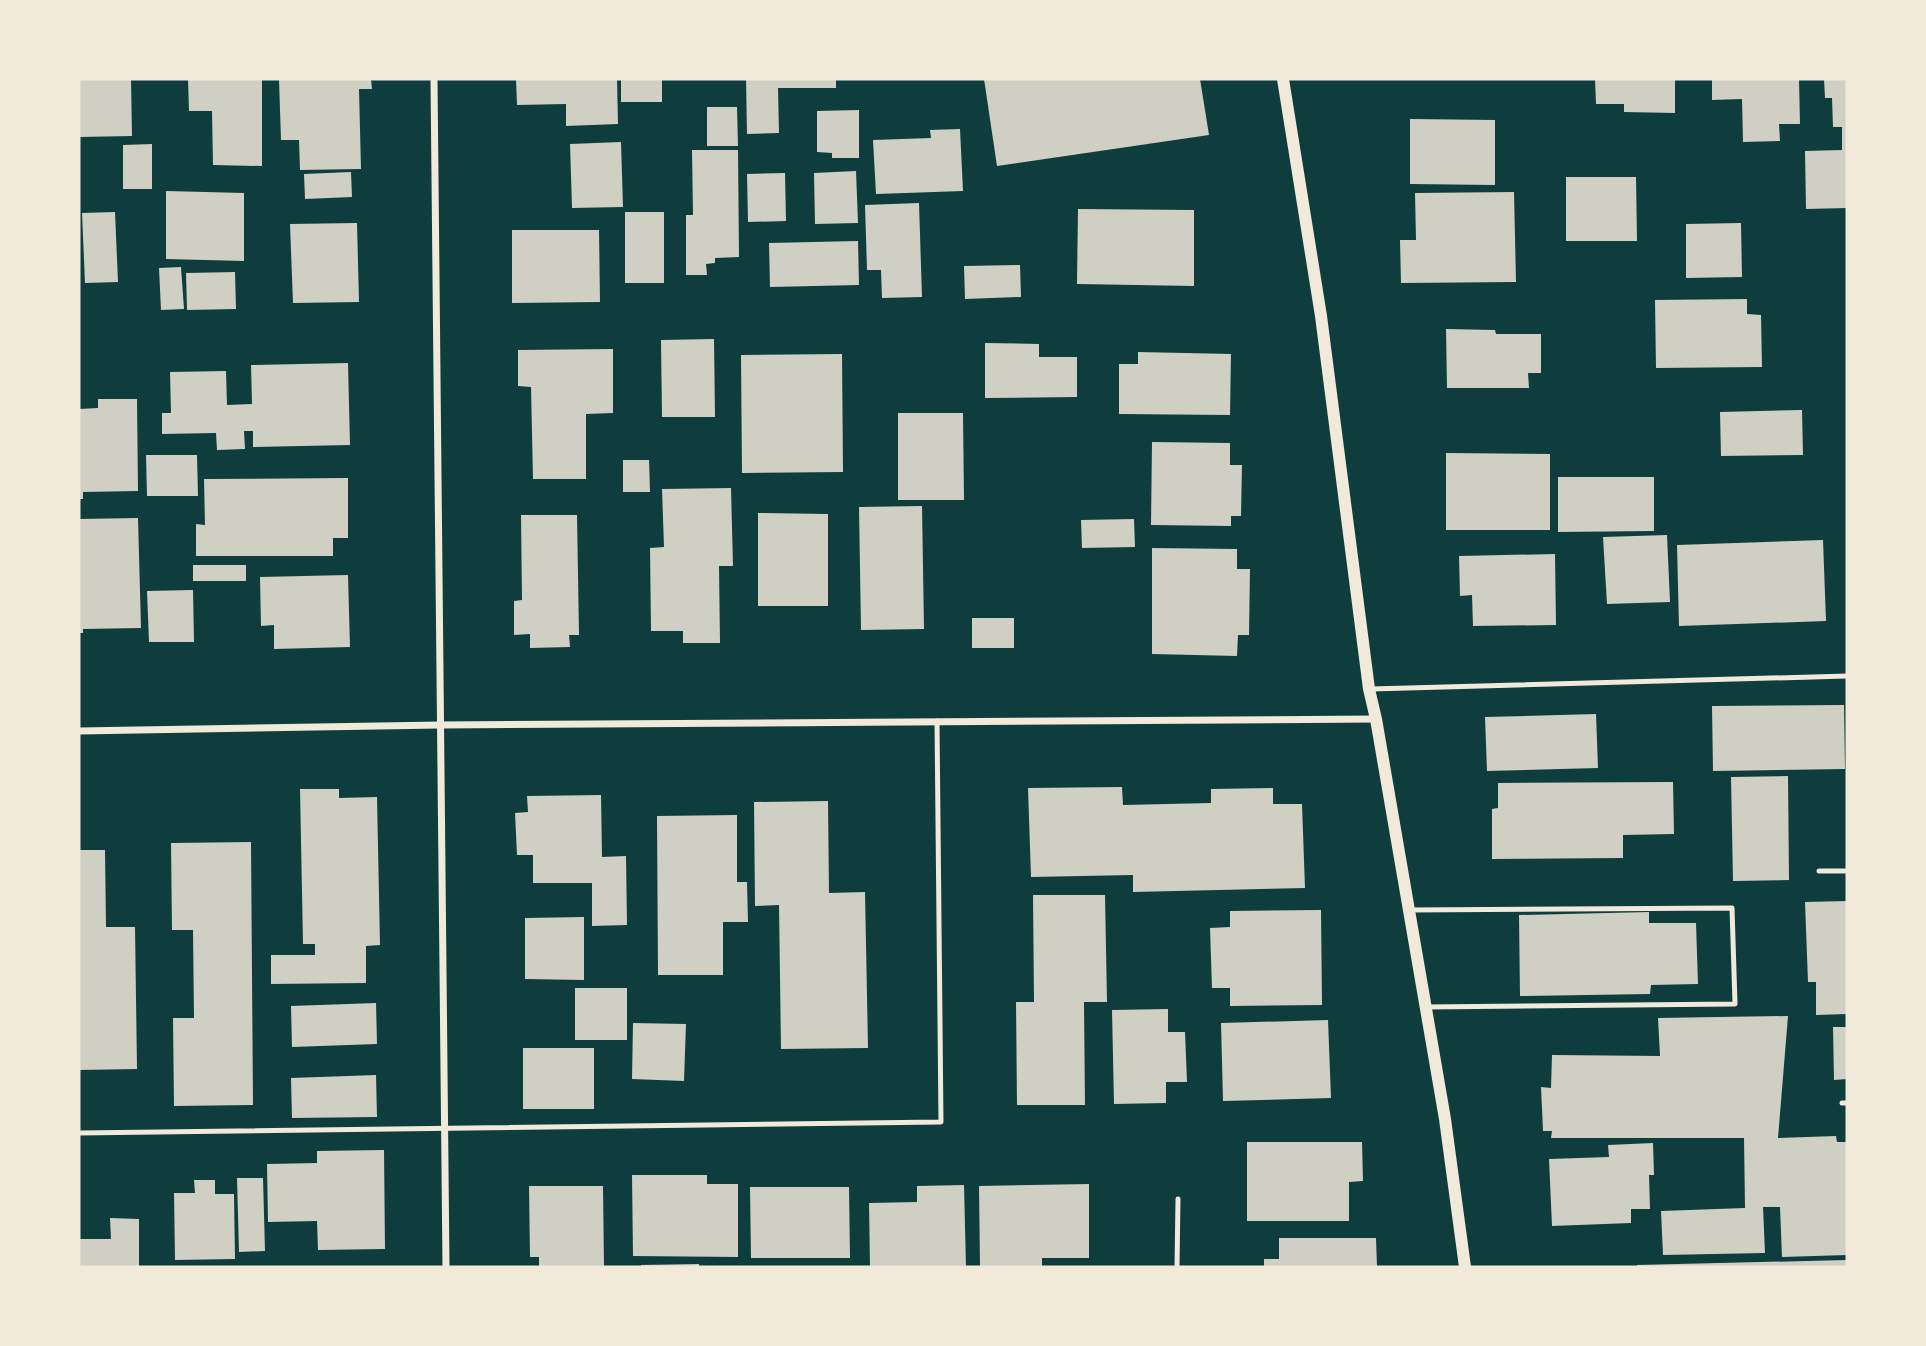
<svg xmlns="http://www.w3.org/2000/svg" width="1926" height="1346" viewBox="0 0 1926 1346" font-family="Jost,sans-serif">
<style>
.building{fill:#cfcfc3}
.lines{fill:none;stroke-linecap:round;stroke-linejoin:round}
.service{stroke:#f1e9da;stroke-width:5}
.minor{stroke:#f1e9da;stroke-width:7}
.tertiary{stroke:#f1e9da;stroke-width:12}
</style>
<rect width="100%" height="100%" fill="#0f3d3e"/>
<g class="building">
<polygon points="79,79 131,79 132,136 79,137"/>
<polygon points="188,79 262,79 262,166 213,165 212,111 189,111"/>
<polygon points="279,79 371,79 372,89 359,89 361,169 300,170 299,140 281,140"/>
<polygon points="516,79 617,79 618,124 566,126 566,104 517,105"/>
<rect x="621" y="79" width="41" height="23"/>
<polygon points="746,79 836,79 836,88 778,88 779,133 747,134"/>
<polygon points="984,79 1200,79 1209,135 997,166"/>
<polygon points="1595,79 1675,79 1675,113 1624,112 1624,104 1596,104"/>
<polygon points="1712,79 1799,79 1800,124 1779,124 1780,141 1743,142 1742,99 1712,100"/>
<polygon points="1824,79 1847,79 1847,208 1806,209 1805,151 1842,150 1842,127 1833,127 1832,98 1825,98"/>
<polygon points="707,107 737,107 738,146 707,146"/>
<polygon points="859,110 859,158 832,158 832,153 817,152 817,111"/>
<polygon points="1410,119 1495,120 1495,185 1410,184"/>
<polygon points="960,129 963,191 876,194 873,140 931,138 930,130"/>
<polygon points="621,142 623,207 572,208 570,144"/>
<polygon points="152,144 152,189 123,189 123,145"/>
<polygon points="692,150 738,150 739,257 715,258 715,263 706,264 707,275 686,275 686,215 693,215"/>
<polygon points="856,171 858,223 815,224 814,173"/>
<polygon points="351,172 352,197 305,199 304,174"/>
<polygon points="785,173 786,221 748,222 747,174"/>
<polygon points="1566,177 1636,177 1637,241 1566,241"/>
<polygon points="166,191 244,193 244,261 166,259"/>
<polygon points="1514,192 1516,282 1401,283 1400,240 1416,240 1415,193"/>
<polygon points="919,203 922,297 882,298 881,270 867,270 865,205"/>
<polygon points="1078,209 1194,210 1194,286 1077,284"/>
<polygon points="115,212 118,282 85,283 82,213"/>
<rect x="625" y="212" width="39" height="71"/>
<polygon points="357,223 359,302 293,303 290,224"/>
<polygon points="1741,223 1742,277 1686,278 1686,224"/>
<polygon points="512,230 599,230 600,302 512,303"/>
<polygon points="858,241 859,285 770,287 769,243"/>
<polygon points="1020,265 1021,297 965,299 964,266"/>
<polygon points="181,267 184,309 161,310 159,268"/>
<polygon points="235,272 236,309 187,310 186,273"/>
<polygon points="1747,299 1747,314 1761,315 1762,367 1656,368 1655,300"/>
<polygon points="1446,329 1495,330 1496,334 1541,334 1541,373 1528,373 1529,388 1447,388"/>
<polygon points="714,339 715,417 662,417 661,340"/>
<polygon points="985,343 1039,344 1039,357 1077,357 1077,397 985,398"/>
<polygon points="613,349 613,413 586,414 586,479 533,479 531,387 518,386 518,350"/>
<polygon points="1138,352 1231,354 1230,415 1119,414 1119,364 1138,364"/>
<polygon points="842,354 843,472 742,473 741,355"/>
<polygon points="348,363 350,445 253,447 253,431 244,431 245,449 217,450 216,433 162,434 162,413 171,413 170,372 226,371 227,405 252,404 251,365"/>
<polygon points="98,399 137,399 138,491 83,492 83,499 79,499 79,409 98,408"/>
<polygon points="1802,410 1803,455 1721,456 1720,412"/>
<polygon points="898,413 963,413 964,500 898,500"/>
<polygon points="1152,442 1230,443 1230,465 1242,465 1241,516 1231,516 1231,526 1151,525"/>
<polygon points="1446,453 1550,454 1550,530 1446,530"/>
<polygon points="146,455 197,455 198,496 147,496"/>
<polygon points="623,460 649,460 650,492 623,492"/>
<polygon points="1558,477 1654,477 1654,531 1558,532"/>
<polygon points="348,478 348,538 333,538 333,556 196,556 196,524 205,525 204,479"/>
<polygon points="731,488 733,566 719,566 720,643 683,643 683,631 651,631 650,548 664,547 662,489"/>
<polygon points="922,506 924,629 861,630 859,507"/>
<polygon points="758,513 828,514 828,606 758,606"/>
<polygon points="521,515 577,515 579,635 569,635 570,647 530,648 530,634 514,635 514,601 522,600"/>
<polygon points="138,518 141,628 83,629 83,633 79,633 79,519"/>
<polygon points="1134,519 1135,547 1082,548 1081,520"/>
<polygon points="1667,535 1670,602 1607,604 1603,537"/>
<polygon points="1823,540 1826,621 1679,626 1677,545"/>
<polygon points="1152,548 1237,549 1237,569 1250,569 1249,635 1238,635 1237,656 1152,654"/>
<polygon points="1555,554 1556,625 1473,626 1472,595 1460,596 1459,556"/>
<rect x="193" y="565" width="53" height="16"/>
<polygon points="348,575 350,647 274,649 274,625 261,626 260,577"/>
<polygon points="193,590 194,642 149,642 147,591"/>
<rect x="972" y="618" width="42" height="30"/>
<polygon points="1844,705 1845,769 1713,771 1712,706"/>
<polygon points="1596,714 1598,768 1487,771 1485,717"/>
<polygon points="1788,776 1789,880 1733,881 1731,777"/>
<polygon points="1673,782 1674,834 1623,835 1623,858 1492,859 1492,809 1498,808 1498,783"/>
<polygon points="1122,787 1123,805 1211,803 1211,789 1273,788 1273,804 1302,804 1305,888 1133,892 1133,875 1031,877 1028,788"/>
<polygon points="300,789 339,789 339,798 377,797 380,945 366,946 366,983 271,984 271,955 315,955 315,944 303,944"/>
<polygon points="601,795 602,857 626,856 627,925 592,926 592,883 533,883 533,855 517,855 515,813 528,812 527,796"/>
<polygon points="828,801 829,893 865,892 868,1048 781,1049 779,905 755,906 754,802"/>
<polygon points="737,815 737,882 747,882 748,922 723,922 723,975 658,975 657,816"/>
<polygon points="251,842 253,1105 174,1106 173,1018 194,1018 193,930 172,930 171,843"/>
<polygon points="79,850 105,850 106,927 135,927 137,1069 79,1070"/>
<polygon points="1033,895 1105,895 1107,1002 1084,1002 1085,1105 1017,1105 1016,1002 1034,1002"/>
<polygon points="1847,901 1847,1014 1816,1015 1816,982 1808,982 1805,902"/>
<polygon points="1321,910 1322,1005 1230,1006 1230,988 1212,988 1210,928 1230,927 1230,911"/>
<polygon points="1649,912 1649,923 1696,923 1698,984 1651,985 1650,994 1520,996 1519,915"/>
<polygon points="584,917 584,980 525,979 525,918"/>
<rect x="575" y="988" width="52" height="52"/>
<polygon points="376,1003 377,1044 292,1047 291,1006"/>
<polygon points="1168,1009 1168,1032 1185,1032 1187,1082 1166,1082 1166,1103 1114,1104 1112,1010"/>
<polygon points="1788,1016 1778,1138 1836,1136 1837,1142 1847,1142 1847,1255 1782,1257 1780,1207 1763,1207 1765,1253 1663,1255 1661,1211 1745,1208 1744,1138 1551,1138 1552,1131 1543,1131 1541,1087 1551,1088 1552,1055 1660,1056 1658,1018"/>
<polygon points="1328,1020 1331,1098 1223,1101 1221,1023"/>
<polygon points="633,1023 686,1024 684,1081 632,1079"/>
<polygon points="1833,1027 1847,1027 1847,1079 1834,1080"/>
<rect x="523" y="1048" width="71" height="61"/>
<polygon points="376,1075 377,1117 292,1118 291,1078"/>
<polygon points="1247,1142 1362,1142 1363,1181 1349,1182 1349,1221 1247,1221"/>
<polygon points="1653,1143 1654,1175 1649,1175 1650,1209 1631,1209 1631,1223 1552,1226 1549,1159 1609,1157 1608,1145"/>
<polygon points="384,1150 385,1249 318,1250 317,1221 268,1222 267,1164 317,1163 317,1151"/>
<polygon points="632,1175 707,1175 707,1184 738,1184 738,1257 633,1256"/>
<polygon points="237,1178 263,1178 265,1251 239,1252"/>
<polygon points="194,1180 215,1180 215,1194 234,1194 235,1259 175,1260 174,1193 195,1193"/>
<polygon points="1089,1184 1089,1258 1042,1258 1042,1267 980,1267 979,1186"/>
<polygon points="964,1185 966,1267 870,1267 869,1203 917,1202 917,1186"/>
<polygon points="529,1186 603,1186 604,1267 539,1267 539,1257 530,1257"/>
<polygon points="750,1187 849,1187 850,1258 751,1258"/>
<polygon points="110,1218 139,1219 139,1267 79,1267 79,1239 111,1239"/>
<polygon points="1279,1238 1376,1238 1377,1267 1264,1267 1264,1259 1279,1259"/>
<polygon points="1847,1260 1847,1267 1637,1267 1637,1265"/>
<polygon points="699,1264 699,1267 641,1267 641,1265"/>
</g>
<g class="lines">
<g class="service">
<polyline points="1371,689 1847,676"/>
<polyline points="1819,871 1847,871"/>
<polyline points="1410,910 1732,908 1735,1004 1425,1007"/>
<polyline points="1842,1103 1847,1103"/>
<polyline points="79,1133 941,1122 937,721"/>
<polyline points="1177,1267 1178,1199"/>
</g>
<g class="minor">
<polyline points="434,79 446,1267"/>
<polyline points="79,731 440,725 1376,719"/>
</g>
<polyline class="tertiary" points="1283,79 1321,316 1369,689 1376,719 1445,1119 1465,1267"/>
</g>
<rect width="1926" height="1346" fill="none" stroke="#f1e9da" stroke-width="161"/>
</svg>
